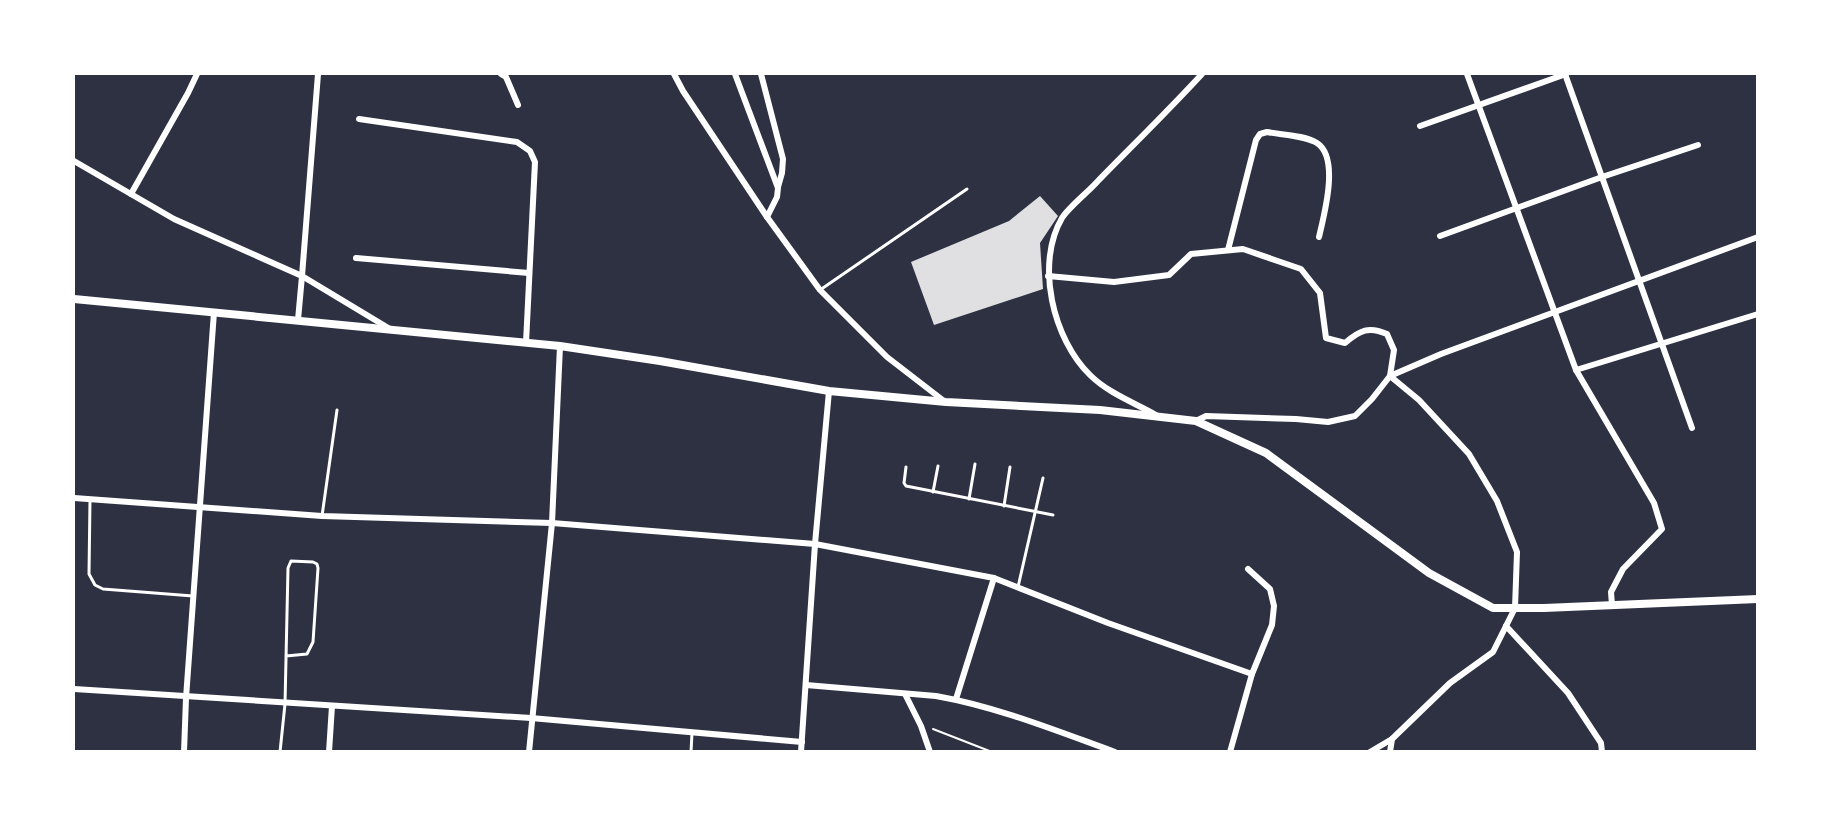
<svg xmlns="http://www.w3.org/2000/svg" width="1831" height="825" viewBox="0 0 1831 825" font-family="'Roboto Condensed',sans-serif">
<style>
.building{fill:#e0e0e3}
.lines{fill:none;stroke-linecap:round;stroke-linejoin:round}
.path{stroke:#fff;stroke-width:2}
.service{stroke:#fff;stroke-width:3}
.minor{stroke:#fff;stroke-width:6}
.tertiary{stroke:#fff;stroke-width:8}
</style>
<rect width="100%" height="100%" fill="#2d3142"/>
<polygon class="building" points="1040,196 1058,216 1040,243 1043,289 934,325 911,262 1009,221"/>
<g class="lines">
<polyline class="path" points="933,729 992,752"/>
<g class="service">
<polyline points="820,290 967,189"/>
<polyline points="906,467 904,483 906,486 1053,515"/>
<polyline points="933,492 938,466"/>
<polyline points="969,499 975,464"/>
<polyline points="90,500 89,574 95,585 103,589 193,596"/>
<polyline points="1004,506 1010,467"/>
<polyline points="322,516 337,410"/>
<polyline points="1018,587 1043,478"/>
<polyline points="280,752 285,704 288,568 291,561 313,562 317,564 318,568 313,642 307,654 286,656"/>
<polyline points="691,752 692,733"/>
</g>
<g class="minor">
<polyline points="318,74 302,276 390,329"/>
<polyline points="501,74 506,77 518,105"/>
<polyline points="674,74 683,91 767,217 820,290 887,357 944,401"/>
<polyline points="735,74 778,188 777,197 767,217"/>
<polyline points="761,74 783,159 782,173 778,187"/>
<polyline points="1467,74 1576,370 1654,503 1662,529 1623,569 1611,592 1612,605"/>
<polyline points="1565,74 1692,428"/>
<polyline points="359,119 517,142 530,151 535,162 526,343"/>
<polyline points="1420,126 1566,74"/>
<polyline points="74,161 174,219 302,276 298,320"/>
<polyline points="131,194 188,93 197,74"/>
<polyline points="1440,236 1602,177 1698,145"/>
<path d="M 1228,250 L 1256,140 L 1260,134 L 1267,132 C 1282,135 1304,135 1317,143 C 1340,158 1324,215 1319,237"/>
<polyline points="356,258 529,273"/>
<path d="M 1048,276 L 1114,282 L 1169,275 L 1191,254 L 1243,249 L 1301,269 L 1320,293 L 1326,338 L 1345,343 C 1360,330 1369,326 1387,334 L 1394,350 L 1390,376 L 1441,354 L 1758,237"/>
<polyline points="1576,370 1758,314"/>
<path d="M 1156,415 C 1135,403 1108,393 1090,375 C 1053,339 1035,264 1062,218 C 1069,207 1087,193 1097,182 C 1132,146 1168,111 1202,74"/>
<polyline points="1196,421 1206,416 1296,419 1328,422 1355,416 1372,399 1390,376 1419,400 1469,454 1497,501 1517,552 1515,608 1493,652 1450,683 1392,739 1370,752"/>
<polyline points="74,498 322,516 552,523 815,544 994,578 1108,623 1252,674"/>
<polyline points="1506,626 1568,693 1601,743 1602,752"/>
<path d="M 806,685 L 936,696 C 998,707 1057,731 1115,752"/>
<polyline points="74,689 531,718 802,742"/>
<polyline points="905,694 921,726 930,752"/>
<polyline points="956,699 994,578"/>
<polyline points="184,752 186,698 214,312"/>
<polyline points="329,752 332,706"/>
<polyline points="529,752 552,523 560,346"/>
<polyline points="801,752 815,544 829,391"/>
<polyline points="1230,752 1252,674 1272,625 1274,606 1270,589 1248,569"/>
<polyline points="1390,752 1392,739"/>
</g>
<polyline class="tertiary" points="74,299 560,346 660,361 829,391 946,402 1100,410 1196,421 1266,453 1429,573 1493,608 1544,608 1758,599"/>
</g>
<rect width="1831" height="825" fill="none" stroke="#ffffff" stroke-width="150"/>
</svg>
